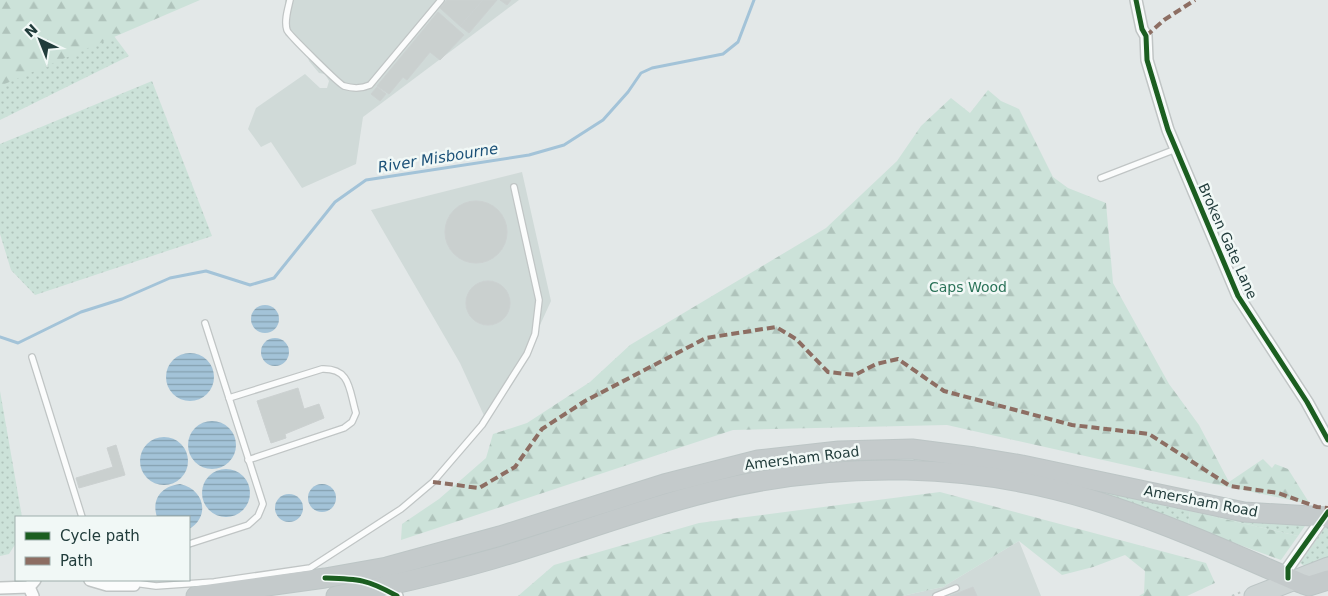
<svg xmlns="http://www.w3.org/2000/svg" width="1328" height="596" viewBox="0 0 1328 596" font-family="'DejaVu Sans',sans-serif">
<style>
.built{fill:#d0dad8}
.green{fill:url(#green-dots)}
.forest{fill:url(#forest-firs)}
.water{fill:url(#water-rules)}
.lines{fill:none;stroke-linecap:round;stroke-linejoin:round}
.stream{stroke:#a3c3d8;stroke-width:3}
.building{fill:#cad0cf;stroke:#ccd1d1}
.service-casing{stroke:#c0c5c5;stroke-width:8}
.minor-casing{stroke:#c0c5c5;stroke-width:14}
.primary-casing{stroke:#bcc5c5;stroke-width:21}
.trunk-casing{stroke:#bcc5c5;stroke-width:21}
.path{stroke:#c0c8c7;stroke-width:2;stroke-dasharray:2.5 4;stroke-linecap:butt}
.service{stroke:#fbfcfc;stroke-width:5.5}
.minor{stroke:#fbfcfc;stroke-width:11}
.primary{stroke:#cdd4d4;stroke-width:19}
.trunk{stroke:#c4cacb;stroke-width:19}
.quiet{stroke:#8d6e63;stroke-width:4;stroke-dasharray:8 4;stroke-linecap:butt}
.cycleway-casing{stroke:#f1f8f6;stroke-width:8}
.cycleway{stroke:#1b5e20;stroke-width:5}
.labels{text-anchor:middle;stroke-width:5;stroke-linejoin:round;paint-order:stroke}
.street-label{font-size:14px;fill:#213c3b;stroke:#f1f8f6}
.park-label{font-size:14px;fill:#2b7359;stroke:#f1f8f6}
.water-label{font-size:15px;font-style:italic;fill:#1b5178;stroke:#f1f8f6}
</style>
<defs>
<pattern id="green-dots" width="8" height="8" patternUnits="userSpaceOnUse" patternTransform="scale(1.25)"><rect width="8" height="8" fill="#cce2d9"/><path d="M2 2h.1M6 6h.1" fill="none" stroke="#afc3bb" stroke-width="1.8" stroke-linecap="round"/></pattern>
<pattern id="forest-firs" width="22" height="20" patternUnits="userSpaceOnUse" patternTransform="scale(1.25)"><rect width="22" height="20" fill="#cce2d9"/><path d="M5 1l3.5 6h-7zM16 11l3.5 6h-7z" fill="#afc3bb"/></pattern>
<pattern id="water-rules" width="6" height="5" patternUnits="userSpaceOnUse" patternTransform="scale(1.25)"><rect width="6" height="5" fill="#a3c3d8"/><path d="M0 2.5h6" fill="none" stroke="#84a0b0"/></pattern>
</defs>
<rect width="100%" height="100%" fill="#e3e8e8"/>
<g class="built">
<polygon points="285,0 519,0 363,117 356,164 302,188 271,142 261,147 248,129 256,108 305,74 320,88 327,88 329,81 325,74 319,73 309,61 307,54 285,35"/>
<polygon points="522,172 551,301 530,347 486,420 460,363 371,210"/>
<polygon points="1019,541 1041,596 902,596 943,587"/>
</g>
<g class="green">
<polygon points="111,32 129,56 0,120 0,80"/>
<polygon points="152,81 212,236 35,295 11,270 0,234 0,144"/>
<polygon points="0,391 22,517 16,517 16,543 9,554 0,556"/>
<polygon points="1083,482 1307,523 1298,536 1190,511 1188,526 1086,488"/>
<polygon points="1328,523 1328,560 1307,568 1300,563"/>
</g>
<g class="forest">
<polygon points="0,0 200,0 0,86"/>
<polygon points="988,90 1001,101 1019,109 1053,177 1068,188 1106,203 1113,283 1169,384 1199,425 1229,482 1263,459 1272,468 1275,464 1288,469 1310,504 1161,473 947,425 733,430 401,540 402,524 439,499 486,458 493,434 527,423 590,382 630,345 826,228 897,161 921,126 951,98 970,113"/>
<polygon points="940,492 1206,563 1215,583 1187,596 1139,596 1144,593 1145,571 1125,555 1093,567 1062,575 1019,541 943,587 902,596 518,596 554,565 699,523"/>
<polygon points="1190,511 1298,536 1281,560 1188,526"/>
</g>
<g class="water">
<circle cx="265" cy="319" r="14"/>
<circle cx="275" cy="352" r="14"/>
<circle cx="190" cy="377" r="24"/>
<circle cx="212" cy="445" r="24"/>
<circle cx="164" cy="461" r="24"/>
<circle cx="226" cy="493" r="24"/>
<circle cx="322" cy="498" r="14"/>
<path d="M 180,484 C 204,489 211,516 189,529 L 189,517 L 157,517 C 151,499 162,486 180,484 Z"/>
<circle cx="289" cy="508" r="14"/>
</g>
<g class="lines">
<polyline class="stream" points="0,337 18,343 81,312 122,299 170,278 206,271 250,285 274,278 335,202 366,180 529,155 564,145 603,120 628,92 641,73 652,68 723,54 738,42 754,0"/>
</g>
<g class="building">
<polygon points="447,0 483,0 460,26 440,8"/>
<polygon points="483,0 497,0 469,33 460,26"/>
<polygon points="500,0 511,0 507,5"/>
<polygon points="438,12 464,35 440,60 430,52 407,80 403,77 389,94 377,86"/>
<polygon points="377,87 386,94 380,101 371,94"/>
<circle cx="476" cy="232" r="31"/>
<circle cx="488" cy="303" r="22"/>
<polygon points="298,388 304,409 319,404 324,418 285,434 286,438 271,443 257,401"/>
<polygon points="116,445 125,475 79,488 76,478 113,467 107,448"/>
<polygon points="973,587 977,596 950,596"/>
</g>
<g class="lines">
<g class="service-casing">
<g id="service">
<path d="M 290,0 C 288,9 284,21 287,30 C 288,34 340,85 344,86 C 354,89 361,89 370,85 L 441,0"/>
<polyline points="1101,178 1176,149"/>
<polyline points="32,357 82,517"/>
<path d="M 229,398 L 322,369 C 351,368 349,390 356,413 L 352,422 L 344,428 L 248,460"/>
<polyline points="189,544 248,525 258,516 263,504 205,323"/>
<polyline points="134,583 156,586 214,582 310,568 401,509 433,482 482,425 527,354 535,334 539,300 514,187"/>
<polyline points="936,596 956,588"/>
</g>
</g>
<g class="minor-casing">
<g id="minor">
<polyline points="1136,0 1142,29 1146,36 1147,60 1168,130 1238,296 1307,402 1328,440"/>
<polyline points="1288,578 1288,568 1326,514"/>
<polyline points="90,580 107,585 134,585"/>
<polyline points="380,587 397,596"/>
<polyline points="0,588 29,587"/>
<polyline points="33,596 29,587 35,580"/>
</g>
</g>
<g class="primary-casing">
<polyline id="primary" points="1254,596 1328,567"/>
</g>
<g class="trunk-casing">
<g id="trunk">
<polyline points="196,596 325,578 387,567 500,536 664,484 758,460 839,451 912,449 974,457 1022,465 1244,512 1328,517"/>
<path d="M 336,596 C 389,586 441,574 493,559 C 565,538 636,510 709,492 C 838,460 976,462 1102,503 C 1170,525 1237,555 1303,584 L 1309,586 L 1328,580"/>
</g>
</g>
<polyline class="path" points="1232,596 1241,592"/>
<use href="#service" class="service"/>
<use href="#minor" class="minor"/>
<use href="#primary" class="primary"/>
<use href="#trunk" class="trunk"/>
<g class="quiet">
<polyline points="1146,36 1164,20 1195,0"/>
<polyline points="433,482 479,488 515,467 542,429 585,401 706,338 776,327 796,339 828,372 855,375 876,364 898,359 944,391 1072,425 1149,434 1230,486 1278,493 1317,507 1328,508"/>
</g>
<g class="cycleway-casing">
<g id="cycleway">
<polyline points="1136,0 1142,29 1146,36 1147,60 1168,130 1238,296 1307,402 1328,440"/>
<path d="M 325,578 C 358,579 367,579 397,596"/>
<polyline points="1288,578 1288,568 1328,512"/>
</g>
</g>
<use href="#cycleway" class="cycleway"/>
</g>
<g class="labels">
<g class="street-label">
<text transform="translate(1228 241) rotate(66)" y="5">Broken Gate Lane</text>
<text transform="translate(802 458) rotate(-7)" y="5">Amersham Road</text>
<text transform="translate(1201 501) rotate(11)" y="5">Amersham Road</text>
</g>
<g class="park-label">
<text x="968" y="292">Caps Wood</text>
</g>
<g class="water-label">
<text transform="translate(438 158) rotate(-9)" y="5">River Misbourne</text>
</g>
</g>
<rect x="15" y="516" width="175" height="65" fill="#f1f8f6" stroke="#9eadab"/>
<rect x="25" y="532" width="25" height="8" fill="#1b5e20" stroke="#9eadab"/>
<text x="60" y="541" font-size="15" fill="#213c3b">Cycle path</text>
<rect x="25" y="557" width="25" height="8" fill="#8d6e63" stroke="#9eadab"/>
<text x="60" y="566" font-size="15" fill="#213c3b">Path</text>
<g transform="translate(40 40) rotate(317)" stroke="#f1f8f6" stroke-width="4" paint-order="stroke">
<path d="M0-4L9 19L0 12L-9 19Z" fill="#213c3b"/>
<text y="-8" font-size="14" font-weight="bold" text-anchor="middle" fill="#213c3b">N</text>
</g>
</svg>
